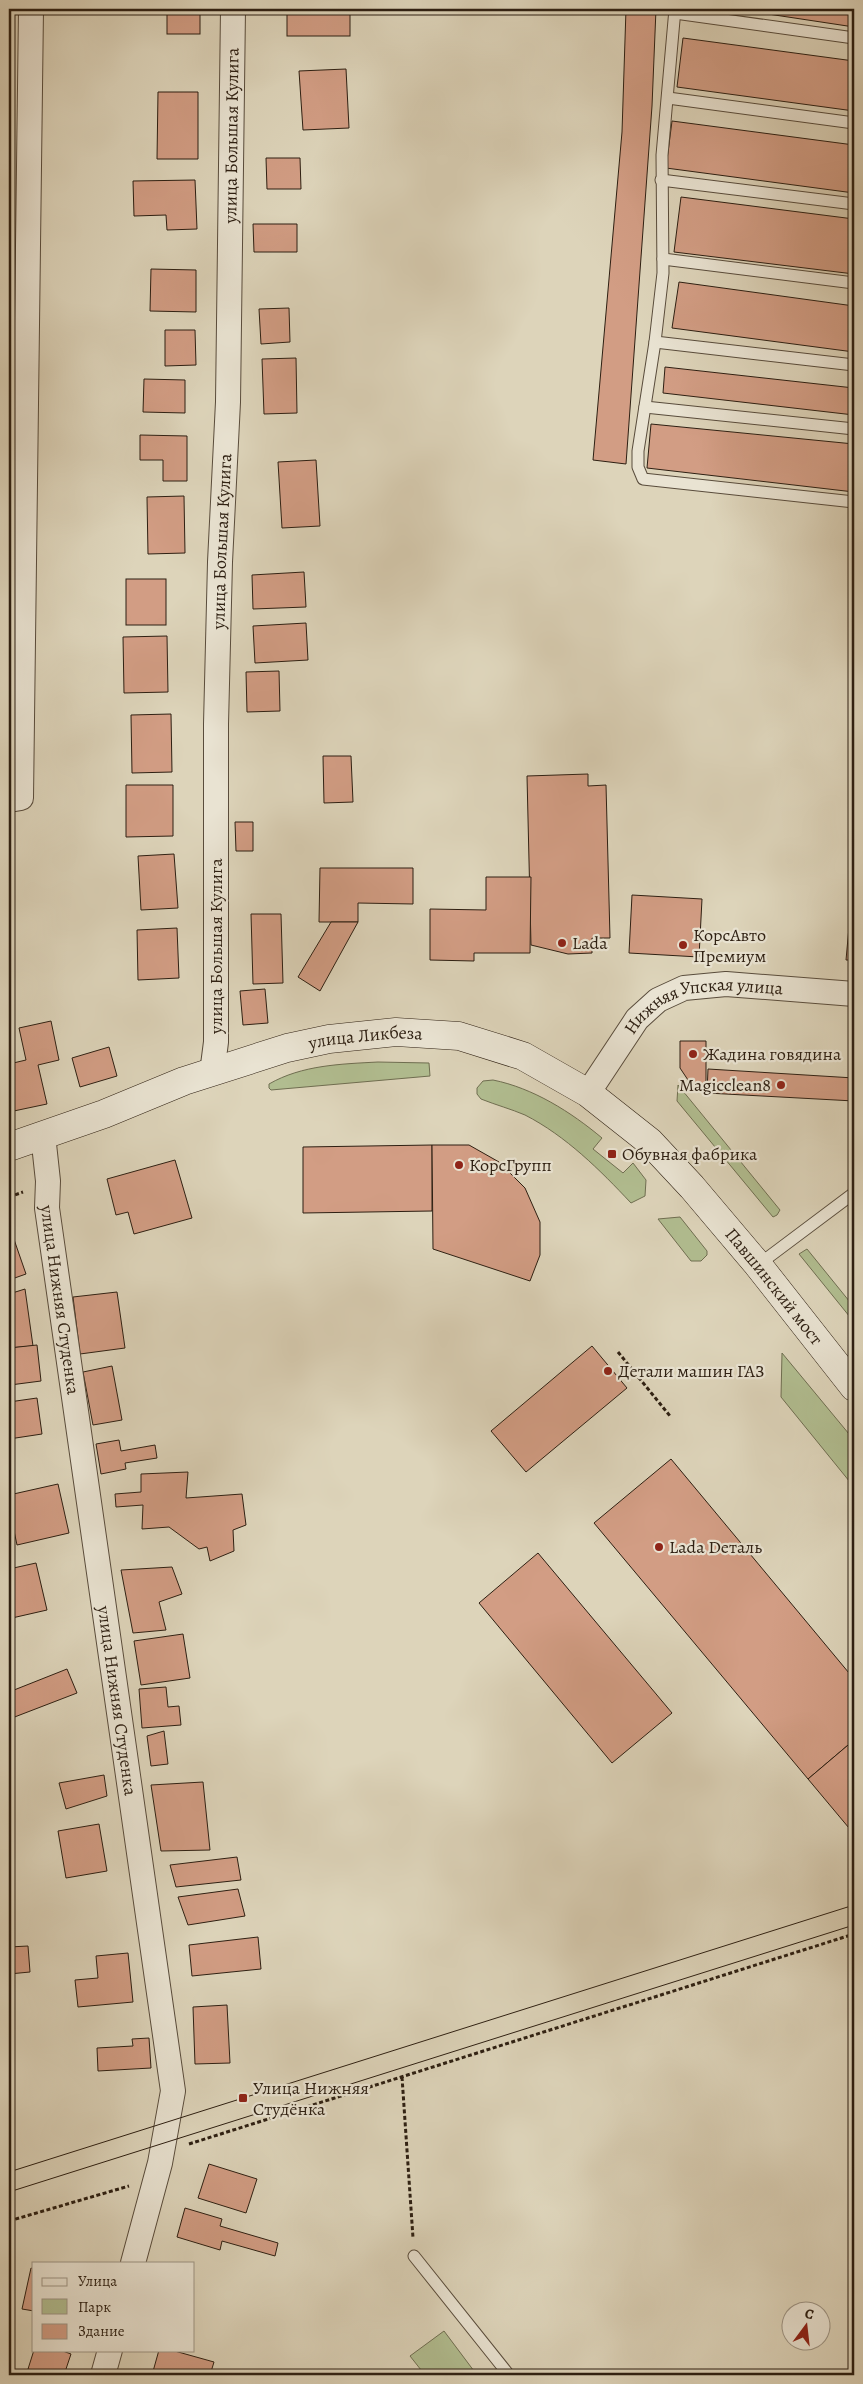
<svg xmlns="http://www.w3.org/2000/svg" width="863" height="2384" viewBox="0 0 863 2384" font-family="Alegreya,serif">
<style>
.green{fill:#b1bd90;stroke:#6f6e51}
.building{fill:#d29d84;stroke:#2d1f12}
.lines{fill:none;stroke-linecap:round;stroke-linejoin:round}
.service-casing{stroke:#594c3c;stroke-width:13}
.minor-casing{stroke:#594c3c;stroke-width:26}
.secondary-casing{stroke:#2d1f12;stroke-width:29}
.path{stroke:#2d1f12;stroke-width:3;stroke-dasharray:4 2.5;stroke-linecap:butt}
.service{stroke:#e9e3d2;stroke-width:11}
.minor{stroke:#e9e3d2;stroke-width:24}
.secondary{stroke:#e9e3d2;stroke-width:28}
.tram{stroke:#2d1f12;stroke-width:1}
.poi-dot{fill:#8f2418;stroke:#e9e3d2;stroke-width:2}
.labels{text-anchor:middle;stroke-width:4.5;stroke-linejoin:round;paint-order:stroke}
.street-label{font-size:18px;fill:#2d1f12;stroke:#e9e3d2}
.poi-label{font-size:18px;fill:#2d1f12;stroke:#e9e3d2;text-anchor:start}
</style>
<rect width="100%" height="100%" fill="#ddd4ba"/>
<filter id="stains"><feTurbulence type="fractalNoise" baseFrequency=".004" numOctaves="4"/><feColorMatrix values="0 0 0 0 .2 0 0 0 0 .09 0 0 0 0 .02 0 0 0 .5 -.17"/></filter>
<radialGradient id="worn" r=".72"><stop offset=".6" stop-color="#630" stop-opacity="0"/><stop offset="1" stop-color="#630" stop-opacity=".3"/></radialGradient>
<g class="green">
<path d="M 378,1062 L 429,1063 L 430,1076 L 271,1090 L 269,1088 L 269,1084 C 302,1065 341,1064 378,1062 Z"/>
<path d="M 493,1080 C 533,1088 571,1112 602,1138 L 593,1149 L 623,1173 L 633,1163 L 646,1180 L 645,1196 L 631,1203 C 600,1170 566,1136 525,1115 C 511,1109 496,1105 481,1099 L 477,1094 L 477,1088 L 483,1081 Z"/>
<polygon points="678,1085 780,1210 777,1215 773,1217 677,1101"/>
<polygon points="680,1217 707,1251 707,1255 701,1261 691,1261 658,1219"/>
<polygon points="807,1249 854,1307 854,1322 799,1254"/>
<polygon points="782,1353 854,1440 854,1487 781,1397"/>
<polygon points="444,2331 477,2375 425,2375 410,2356"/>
</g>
<g class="building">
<rect x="167" y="9" width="33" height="25"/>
<rect x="287" y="9" width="63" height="27"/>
<polygon points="626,9 656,9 652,106 626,464 593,460 622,132"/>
<polygon points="735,9 854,9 854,27"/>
<polygon points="683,38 854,61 854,111 677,87"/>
<polygon points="346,69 349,128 303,130 299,71"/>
<polygon points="158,92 198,92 198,159 157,159"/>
<polygon points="672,121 854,145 854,193 666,168"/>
<polygon points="266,158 300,158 301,189 267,189"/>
<polygon points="195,180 197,229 167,230 166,215 134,216 133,181"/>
<polygon points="681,197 854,219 854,274 674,252"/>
<polygon points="253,224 297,224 297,252 254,252"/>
<polygon points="151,269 196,270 196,312 150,311"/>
<polygon points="679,282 854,306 854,352 672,328"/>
<polygon points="289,308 290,342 261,344 259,309"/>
<polygon points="165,330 195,330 196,365 165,366"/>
<polygon points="296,358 297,413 264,414 262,359"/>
<polygon points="665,367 854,388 854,415 663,393"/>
<polygon points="144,379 185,380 185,413 143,412"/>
<polygon points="651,424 854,444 854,492 647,468"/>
<polygon points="140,435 187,436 187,481 163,481 163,460 140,460"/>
<polygon points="316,460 320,526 282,528 278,462"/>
<polygon points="184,496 185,553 148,554 147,497"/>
<polygon points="304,572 306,607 253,609 252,575"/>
<rect x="126" y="579" width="40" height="46"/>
<polygon points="306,623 308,660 255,663 253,626"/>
<polygon points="167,636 168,692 124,693 123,637"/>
<polygon points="279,671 280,711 247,712 246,672"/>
<polygon points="171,714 172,772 132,773 131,715"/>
<polygon points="323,756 351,756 353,802 324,803"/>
<polygon points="588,774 588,786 606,785 610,938 592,938 592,953 568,954 531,945 527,776"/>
<polygon points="126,785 173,785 173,836 126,837"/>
<polygon points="235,822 253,822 253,851 236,851"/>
<polygon points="174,854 178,908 141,910 138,856"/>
<polygon points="320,868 413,868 413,904 358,903 358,922 319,922"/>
<polygon points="486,877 531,877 530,953 474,953 474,961 430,960 430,909 486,910"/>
<polygon points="632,895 702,899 699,957 629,953"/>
<polygon points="251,914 281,914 283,983 253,984"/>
<polygon points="850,916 854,916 854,960 846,960"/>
<polygon points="331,922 358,922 320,991 298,977"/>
<polygon points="177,928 179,978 138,980 137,930"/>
<polygon points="265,989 268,1023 243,1025 240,991"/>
<polygon points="51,1021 59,1060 38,1065 47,1104 9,1112 9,1064 26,1060 19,1028"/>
<polygon points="680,1041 706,1041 706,1089 694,1089 680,1068"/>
<polygon points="109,1047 117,1076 80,1087 72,1058"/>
<polygon points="708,1069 854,1078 854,1101 707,1093"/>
<polygon points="432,1145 432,1211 303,1213 303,1147"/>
<polygon points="432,1145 469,1145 499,1162 525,1188 540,1222 540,1255 530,1281 433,1249"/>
<polygon points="175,1160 192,1218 134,1234 128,1212 116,1215 107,1179"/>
<polygon points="9,1225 26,1274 9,1280"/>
<polygon points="25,1289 33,1346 9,1348 9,1294"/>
<polygon points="117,1292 125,1348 80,1354 73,1297"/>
<polygon points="37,1345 41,1381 10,1385 9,1348"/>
<polygon points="592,1346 627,1388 526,1472 491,1431"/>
<polygon points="112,1366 122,1420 93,1425 83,1372"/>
<polygon points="37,1398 42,1434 9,1439 9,1402"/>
<polygon points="119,1440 121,1451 155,1445 157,1458 125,1463 126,1469 101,1474 96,1444"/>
<polygon points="671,1459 854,1679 854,1740 808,1779 594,1523"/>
<polygon points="188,1472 186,1498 242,1494 246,1525 233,1530 234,1551 210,1561 207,1547 199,1549 169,1527 142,1529 143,1505 116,1507 115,1494 141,1492 141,1474"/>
<polygon points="58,1484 69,1533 17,1545 9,1507 9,1495"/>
<polygon points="538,1553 672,1713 612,1763 479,1603"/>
<polygon points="36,1563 47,1610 12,1618 9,1606 9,1569"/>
<polygon points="172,1567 182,1594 159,1602 166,1630 133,1633 121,1570"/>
<polygon points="183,1634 190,1678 141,1685 134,1641"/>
<polygon points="67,1669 77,1693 12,1718 9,1709 9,1692"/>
<polygon points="166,1687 168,1707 179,1706 181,1725 142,1728 139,1689"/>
<polygon points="164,1731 168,1764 151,1766 147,1736"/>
<polygon points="854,1740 854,1834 808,1779"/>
<polygon points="104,1775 107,1796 66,1809 59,1783"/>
<polygon points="203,1782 210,1850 161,1851 151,1785"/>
<polygon points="99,1824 107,1871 66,1878 58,1831"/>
<polygon points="237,1857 241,1880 176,1887 170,1865"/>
<polygon points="238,1889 245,1916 188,1925 178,1897"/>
<polygon points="258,1937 261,1969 192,1976 189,1945"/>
<polygon points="28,1946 30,1972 9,1974 9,1947"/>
<polygon points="128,1953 133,2002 78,2007 75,1980 98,1978 96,1956"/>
<polygon points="227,2005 230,2063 195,2064 193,2007"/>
<polygon points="149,2038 151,2068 98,2071 97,2048 133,2046 132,2039"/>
<polygon points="209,2164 257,2179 246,2213 198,2198"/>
<polygon points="185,2208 222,2219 220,2226 278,2243 275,2256 222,2241 220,2250 177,2237"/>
<polygon points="31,2268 34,2269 34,2311 22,2309"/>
<polygon points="34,2350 60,2350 71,2354 64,2375 48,2375 28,2369"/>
<polygon points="159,2350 171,2350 214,2362 210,2375 152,2375"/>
</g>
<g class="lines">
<g class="service-casing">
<g id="service">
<polyline points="675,9 662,155 663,273 655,342 638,451 638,467 643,479 854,502"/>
<polyline points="675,13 854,38"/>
<polyline points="668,98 854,123"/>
<polyline points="661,180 854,204"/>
<polyline points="663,259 854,283"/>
<polyline points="655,342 854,365"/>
<polyline points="645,407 854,429"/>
<polyline points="758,1265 854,1193"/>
<polyline points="414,2256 509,2375"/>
</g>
</g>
<g class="minor-casing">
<g id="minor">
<polyline points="9,800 21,798 31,9"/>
<path id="s1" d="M 212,1073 L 216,1042 L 216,724 L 220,562 L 228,402 L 233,9"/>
<path id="s2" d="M 588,1093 L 637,1019 L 658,1000 L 684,988 L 726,984 L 854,994"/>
<path id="s3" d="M 43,1135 L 48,1181 L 47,1208 L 173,2091 L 160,2163 L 133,2263"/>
<polyline points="103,2375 110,2350"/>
</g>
</g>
<g class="secondary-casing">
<g id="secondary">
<path id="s4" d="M 9,1147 L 104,1114 L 184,1081 L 287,1048 L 329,1039 L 396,1032 L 459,1036 L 523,1056 L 588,1093 L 650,1142 L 692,1187 L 758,1265 L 854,1387"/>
</g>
</g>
<g class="path">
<polyline points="9,1197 23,1192"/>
<polyline points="618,1352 670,1416"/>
<polyline points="402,2077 413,2238"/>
<polyline points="189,2144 854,1934"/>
<polyline points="9,2221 129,2186"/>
</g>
<use href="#service" class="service"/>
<use href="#minor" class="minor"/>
<use href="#secondary" class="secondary"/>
<g class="tram">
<polyline points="9,2172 854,1905"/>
<polyline points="9,2192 854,1925"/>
</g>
</g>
<g class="poi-dot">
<circle cx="562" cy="943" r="5"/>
<circle cx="683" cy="945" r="5"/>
<circle cx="693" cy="1054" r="5"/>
<circle cx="781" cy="1085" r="5"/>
<rect x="607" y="1149" width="10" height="10" rx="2.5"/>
<circle cx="459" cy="1165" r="5"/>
<circle cx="608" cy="1371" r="5"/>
<circle cx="659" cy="1547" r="5"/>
<rect x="238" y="2093" width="10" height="10" rx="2.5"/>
</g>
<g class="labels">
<g class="street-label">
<text dy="6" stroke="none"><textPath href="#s1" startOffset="938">улица Большая Кулига</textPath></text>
<text dy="6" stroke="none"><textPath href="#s1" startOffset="532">улица Большая Кулига</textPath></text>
<text transform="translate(216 946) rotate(-90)" y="6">улица Большая Кулига</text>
<text dy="6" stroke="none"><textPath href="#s2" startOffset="159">Нижняя Упская улица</textPath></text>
<text dy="6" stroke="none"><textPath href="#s4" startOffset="375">улица Ликбеза</textPath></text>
<text dy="6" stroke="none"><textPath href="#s4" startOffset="880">Павшинский мост</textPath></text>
<text dy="6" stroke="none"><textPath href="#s3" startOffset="166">улица Нижняя Cтуденкa</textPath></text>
<text dy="6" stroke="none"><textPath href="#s3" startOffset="571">улица Нижняя Cтуденкa</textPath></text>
</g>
<g class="poi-label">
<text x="693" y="941">КорсАвто<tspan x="693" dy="21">Премиум</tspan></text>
<text x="572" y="949">Lada</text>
<text x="703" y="1060">Жадина говядина</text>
<text x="771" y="1091" text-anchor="end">Magicclean8</text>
<text x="622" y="1160">Обувная фабрика</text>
<text x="469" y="1171">КорсГрупп</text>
<text x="618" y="1377">Детали машин ГАЗ</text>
<text x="669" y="1553">Lada Dеталь</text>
<text x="253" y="2094">Улица Нижняя<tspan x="253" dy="21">Студёнка</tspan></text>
</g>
</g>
<rect width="863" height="2384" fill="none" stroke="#ddd4ba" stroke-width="30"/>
<rect x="10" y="10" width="843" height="2364" fill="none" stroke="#2d1f12" stroke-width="2.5"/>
<rect x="15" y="15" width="833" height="2354" fill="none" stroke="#2d1f12"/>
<rect x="32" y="2262" width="162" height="90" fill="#e9e3d2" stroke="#9e9585"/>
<rect x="42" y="2278" width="25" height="8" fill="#e9e3d2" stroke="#9e9585"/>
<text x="78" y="2286" font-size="15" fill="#2d1f12">Улица</text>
<rect x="42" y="2299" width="25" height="15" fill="#b1bd90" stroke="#9e9585"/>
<text x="78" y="2312" font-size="15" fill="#2d1f12">Парк</text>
<rect x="42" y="2324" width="25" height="15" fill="#d29d84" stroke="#9e9585"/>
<text x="78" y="2336" font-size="15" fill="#2d1f12">Здание</text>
<g transform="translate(806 2326) rotate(15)"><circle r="24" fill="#e9e3d2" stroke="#9e9585"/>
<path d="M0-4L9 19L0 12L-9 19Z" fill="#8f2418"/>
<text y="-8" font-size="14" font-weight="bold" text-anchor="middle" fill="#2d1f12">С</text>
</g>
<rect width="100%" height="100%" filter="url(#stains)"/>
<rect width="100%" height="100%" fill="url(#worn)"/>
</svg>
